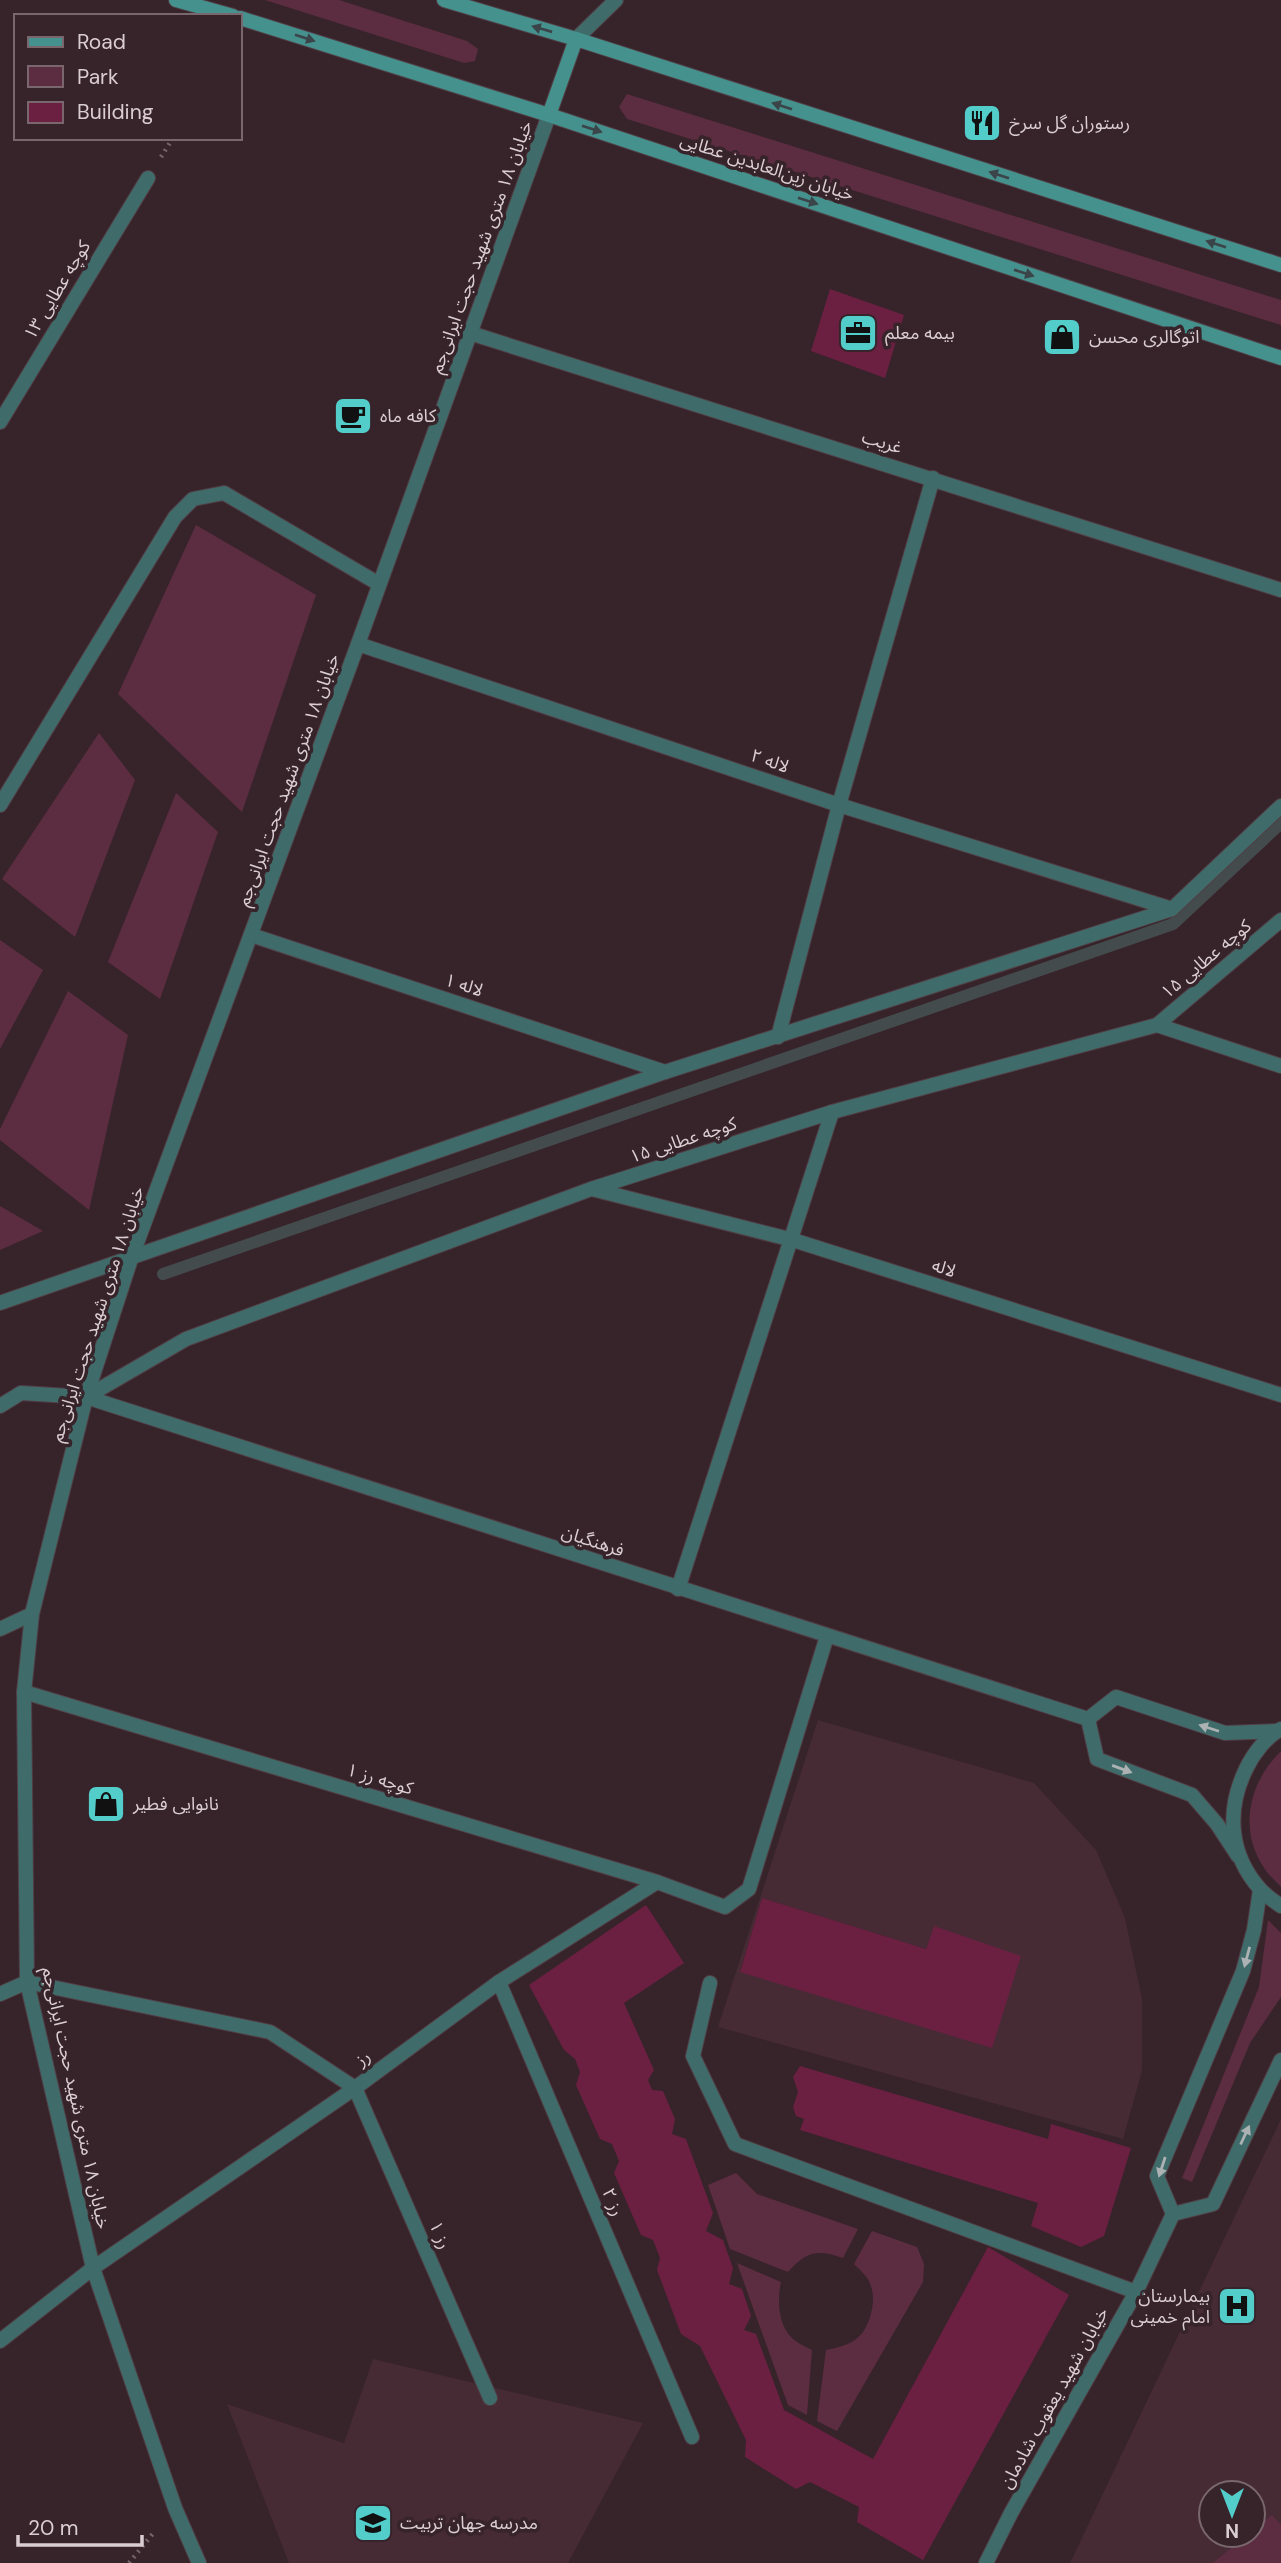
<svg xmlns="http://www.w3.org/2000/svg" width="1281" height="2563" viewBox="0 0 1281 2563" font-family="'DM Sans','Noto Sans Arabic',sans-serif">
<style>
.built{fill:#462b35;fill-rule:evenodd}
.green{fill:#5c2d40}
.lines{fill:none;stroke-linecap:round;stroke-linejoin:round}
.stream{stroke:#444b4c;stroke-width:12}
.building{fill:#6b2042}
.minor-casing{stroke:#513e45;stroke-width:16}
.tertiary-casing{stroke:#513e45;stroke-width:16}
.secondary-casing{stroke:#513e45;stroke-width:16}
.path{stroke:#75646a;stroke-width:4.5;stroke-dasharray:2 5;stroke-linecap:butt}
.minor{stroke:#3f6c6a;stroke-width:14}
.tertiary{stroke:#3f6c6a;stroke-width:14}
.secondary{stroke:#44918e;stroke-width:14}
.oneway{fill:#3b4448}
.oneway2{fill:#acb1b3}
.labels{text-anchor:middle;stroke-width:7;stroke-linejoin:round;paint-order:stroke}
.poi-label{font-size:18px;fill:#dbced2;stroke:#37232a;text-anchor:start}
.street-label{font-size:18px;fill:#dbced2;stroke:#37232a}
</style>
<rect width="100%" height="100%" fill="#37232a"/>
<g class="built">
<path d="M 818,1720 L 1034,1783 L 1096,1850 L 1125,1918 L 1142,1999 L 1142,2071 L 1123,2139 L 718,2027 ZM 762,1898 L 926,1949 L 934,1926 L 991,2047 L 740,1971 Z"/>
<path d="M 1281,2119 L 1281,2563 L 1070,2563 ZM 1211,2493 L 1253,2493 L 1253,2535 L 1211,2535 Z"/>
<polygon points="373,2359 643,2423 568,2563 289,2563 227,2404 344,2443"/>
</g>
<g class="green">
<polygon points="265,0 339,0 467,41 478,49 475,61 464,63"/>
<polygon points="627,94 1281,300 1281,325 627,119 619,107"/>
<polygon points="196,525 316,595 242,812 118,694"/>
<polygon points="99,733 135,780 75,937 2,879"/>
<polygon points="176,793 218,832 160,999 108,962"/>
<polygon points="0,940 43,970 0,1049"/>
<polygon points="68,991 128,1035 89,1210 0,1140 0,1129"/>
<polygon points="0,1206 43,1231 0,1250"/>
<path d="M 1281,1751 L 1281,1887 C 1275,1880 1267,1874 1263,1866 C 1238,1828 1250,1781 1281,1751 Z"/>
<polygon points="1268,1920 1281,1933 1281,1997 1250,2043 1192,2182 1182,2178 1259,1987"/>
<path d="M 736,2173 L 757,2194 L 858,2229 L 843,2258 C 818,2249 806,2251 788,2272 L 730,2249 L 708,2185 Z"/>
<path d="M 872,2231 L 917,2247 L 924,2264 L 923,2282 L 837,2431 L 817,2421 L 826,2350 C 853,2345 866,2338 872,2309 C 874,2299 873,2290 869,2281 C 866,2275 859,2269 854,2264 Z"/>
<path d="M 737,2263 L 781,2282 C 777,2299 778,2325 792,2338 C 797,2343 806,2347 812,2350 L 807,2415 L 788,2405 Z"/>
<polygon points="1272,2515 1281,2525 1281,2563 1213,2563 1247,2535 1253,2535 1253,2530"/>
</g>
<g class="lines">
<polyline class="stream" points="163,1274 1173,924 1281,823"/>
</g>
<g class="building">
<polygon points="830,289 904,315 885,378 811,351"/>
<polygon points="762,1898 926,1949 934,1926 1021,1956 992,2048 740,1972"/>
<polygon points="646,1905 684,1963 624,2003 654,2070 648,2080 652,2090 663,2091 675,2119 672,2134 686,2139 713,2213 706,2231 723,2240 733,2268 729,2284 742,2289 751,2316 744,2330 756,2334 784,2410 873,2459 988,2247 1069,2295 923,2560 857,2522 859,2507 810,2482 796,2489 745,2457 746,2440 700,2346 681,2334 657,2270 660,2258 653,2240 641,2235 614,2173 619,2161 612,2144 600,2139 576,2085 580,2072 575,2059 564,2050 529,1985"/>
<polygon points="800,2066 1048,2139 1051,2124 1131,2148 1104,2236 1081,2247 1031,2226 1038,2203 800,2130 804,2119 796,2116 793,2107 798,2092 793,2077"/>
</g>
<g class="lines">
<g class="minor-casing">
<g id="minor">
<polyline points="576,39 616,0"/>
<polyline points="470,333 1281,590"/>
<polyline points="0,422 148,178"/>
<polyline points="358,644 839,805 1172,909"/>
<polyline points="0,805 175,517 193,499 224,493 379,584"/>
<polyline points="251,935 665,1072"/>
<polyline points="1157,1025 1281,1066"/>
<polyline points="778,1037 839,805 933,478"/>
<polyline points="592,1189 793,1240 1281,1395"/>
<polyline points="0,1303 665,1072 1172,909 1281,806"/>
<polyline points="86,1397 186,1339 591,1189 832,1112 1157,1025 1281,920"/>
<polyline points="0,1406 21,1393 86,1397 1088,1719"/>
<polyline points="678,1589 832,1112"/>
<polyline points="0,1629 32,1614"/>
<polyline points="24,1692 657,1882 725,1907 749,1889 827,1636"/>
<polyline points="1088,1719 1097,1759 1192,1795 1217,1824 1238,1856"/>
<polyline points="1088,1719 1116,1697 1225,1733 1277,1731"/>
<polyline points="499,1982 692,2437"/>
<polyline points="710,1983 693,2056 735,2144 1136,2292"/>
<polyline points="0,1994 27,1982 270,2032 355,2088 490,2398"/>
<polyline points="0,2341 93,2268 355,2088 499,1982 657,1882"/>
</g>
</g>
<g class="tertiary-casing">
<g id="tertiary">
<path d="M 1281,1729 C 1266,1737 1253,1754 1246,1769 C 1226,1810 1229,1854 1260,1889 C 1266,1896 1274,1901 1281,1906"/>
<polyline points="1173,2214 1213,2204 1281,2060"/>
<polyline points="199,2563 175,2508 93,2268 27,1982 24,1692 32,1614 86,1397 131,1259 358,644 549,115"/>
<polyline points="986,2563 1011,2513 1136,2292 1173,2214 1157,2176 1243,1971 1254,1930 1260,1890"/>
</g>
</g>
<g class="secondary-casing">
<g id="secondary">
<polyline points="176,0 233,16"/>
<polyline points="444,0 576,39 1281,265"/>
<polyline points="240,18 549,115 1281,358"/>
<polyline points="549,115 576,39"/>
</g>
</g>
<g class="path">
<polyline points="161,157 173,138"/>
<polyline points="129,2563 155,2531"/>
</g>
<use href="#minor" class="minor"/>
<use href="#tertiary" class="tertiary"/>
<use href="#secondary" class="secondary"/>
</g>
<defs><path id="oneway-solid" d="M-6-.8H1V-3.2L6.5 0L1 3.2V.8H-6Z" transform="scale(1.75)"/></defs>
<g class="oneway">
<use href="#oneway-solid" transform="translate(542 29) rotate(-164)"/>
<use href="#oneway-solid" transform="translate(305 38) rotate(18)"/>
<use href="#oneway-solid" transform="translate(782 106) rotate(-162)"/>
<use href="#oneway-solid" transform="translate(592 129) rotate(18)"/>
<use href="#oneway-solid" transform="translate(999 175) rotate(-162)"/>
<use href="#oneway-solid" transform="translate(808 201) rotate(18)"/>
<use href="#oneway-solid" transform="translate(1216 244) rotate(-162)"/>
<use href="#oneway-solid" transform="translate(1024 273) rotate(18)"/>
</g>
<g class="oneway2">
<use href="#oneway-solid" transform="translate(1209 1728) rotate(-162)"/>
<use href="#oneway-solid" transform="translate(1122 1769) rotate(20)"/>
<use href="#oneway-solid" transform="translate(1247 1957) rotate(105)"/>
<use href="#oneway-solid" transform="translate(1245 2135) rotate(-65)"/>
<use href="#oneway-solid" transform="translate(1162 2167) rotate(108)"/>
</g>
<defs>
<g id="restaurant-square" transform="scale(2.0125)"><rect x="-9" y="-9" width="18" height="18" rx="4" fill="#53cdca" stroke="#37232a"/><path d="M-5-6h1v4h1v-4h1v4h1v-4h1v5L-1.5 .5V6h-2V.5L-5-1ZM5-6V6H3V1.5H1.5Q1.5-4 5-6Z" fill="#111"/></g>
<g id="office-square" transform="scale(2.0125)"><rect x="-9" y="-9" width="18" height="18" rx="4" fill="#53cdca" stroke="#37232a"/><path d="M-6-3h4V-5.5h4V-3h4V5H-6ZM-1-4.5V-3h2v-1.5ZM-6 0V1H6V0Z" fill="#111"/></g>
<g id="shop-square" transform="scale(2.0125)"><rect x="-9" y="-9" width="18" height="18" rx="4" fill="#53cdca" stroke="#37232a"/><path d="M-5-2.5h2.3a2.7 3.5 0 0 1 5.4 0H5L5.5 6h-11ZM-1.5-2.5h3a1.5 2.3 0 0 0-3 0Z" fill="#111"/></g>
<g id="cafe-square" transform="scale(2.0125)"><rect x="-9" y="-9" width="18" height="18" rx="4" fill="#53cdca" stroke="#37232a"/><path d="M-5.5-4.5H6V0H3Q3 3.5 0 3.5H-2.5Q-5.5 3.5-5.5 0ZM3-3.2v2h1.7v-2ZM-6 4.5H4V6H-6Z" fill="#111"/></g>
<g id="hospital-square" transform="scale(2.0125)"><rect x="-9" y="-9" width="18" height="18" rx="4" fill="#53cdca" stroke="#37232a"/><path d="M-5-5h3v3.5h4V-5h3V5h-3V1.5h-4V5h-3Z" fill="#111"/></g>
<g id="school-square" transform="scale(2.0125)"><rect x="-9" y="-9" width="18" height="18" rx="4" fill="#53cdca" stroke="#37232a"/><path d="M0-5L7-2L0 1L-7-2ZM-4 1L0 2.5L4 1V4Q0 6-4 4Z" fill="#111"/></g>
</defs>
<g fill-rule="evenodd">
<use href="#restaurant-square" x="982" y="123"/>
<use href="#office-square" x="858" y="333"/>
<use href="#shop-square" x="1062" y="337"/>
<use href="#cafe-square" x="353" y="416"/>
<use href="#shop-square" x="106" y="1804"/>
<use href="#hospital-square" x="1237" y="2306"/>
<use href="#school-square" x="373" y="2523"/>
</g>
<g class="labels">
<g class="poi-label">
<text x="1009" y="129">رستوران گل سرخ</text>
<text x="885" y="339">بیمه معلم</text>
<text x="1089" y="343">اتوگالری محسن</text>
<text x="380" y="422">کافه ماه</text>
<text x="133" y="1810">نانوایی فطیر</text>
<text x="1210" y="2302" text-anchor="end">بیمارستان<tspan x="1210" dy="21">امام خمینی</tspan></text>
<text x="400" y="2529">مدرسه جهان تربیت</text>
</g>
<g class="street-label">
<text transform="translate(767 167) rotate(18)" y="6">خیابان زین‌العابدین عطایی</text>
<text transform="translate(481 247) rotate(-70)" y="6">خیابان ۱۸ متری شهید حجت ایرانی‌جم</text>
<text transform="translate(57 290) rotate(-59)" y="6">کوچه عطایی ۱۳</text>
<text transform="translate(882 442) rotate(17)" y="6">غریب</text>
<text transform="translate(770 761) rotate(19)" y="6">لاله ۲</text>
<text transform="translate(288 780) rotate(-70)" y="6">خیابان ۱۸ متری شهید حجت ایرانی‌جم</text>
<text transform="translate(1206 959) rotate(-40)" y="6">کوچه عطایی ۱۵</text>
<text transform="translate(464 985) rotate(18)" y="6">لاله ۱</text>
<text transform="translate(683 1140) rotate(-18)" y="6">کوچه عطایی ۱۵</text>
<text transform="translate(944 1268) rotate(18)" y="6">لاله</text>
<text transform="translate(97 1314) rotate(-72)" y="6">خیابان ۱۸ متری شهید حجت ایرانی‌جم</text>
<text transform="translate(593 1541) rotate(18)" y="6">فرهنگیان</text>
<text transform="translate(380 1779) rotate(17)" y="6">کوچه رز ۱</text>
<text transform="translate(363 2058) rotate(-36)" y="6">رز</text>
<text transform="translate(76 2098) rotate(78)" y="6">خیابان ۱۸ متری شهید حجت ایرانی‌جم</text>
<text transform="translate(613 2202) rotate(67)" y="6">رز ۲</text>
<text transform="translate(440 2235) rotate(67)" y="6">رز ۱</text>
<text transform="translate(1054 2398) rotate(-61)" y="6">خیابان شهید یعقوب شادمان</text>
</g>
</g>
<rect x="14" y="14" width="228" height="126" fill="#37232a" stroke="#79676d" stroke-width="2"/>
<rect x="28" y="37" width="35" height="10" fill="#44918e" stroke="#79676d" stroke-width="2"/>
<text x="77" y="49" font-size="21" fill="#dbced2">Road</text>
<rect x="28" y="66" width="35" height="21" fill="#5c2d40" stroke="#79676d" stroke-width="2"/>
<text x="77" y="84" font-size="21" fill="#dbced2">Park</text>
<rect x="28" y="102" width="35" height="21" fill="#6b2042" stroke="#79676d" stroke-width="2"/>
<text x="77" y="119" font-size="21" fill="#dbced2">Building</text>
<g transform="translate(1232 2514) rotate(180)"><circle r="33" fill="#37232a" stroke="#79676d" stroke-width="2"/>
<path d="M0-5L12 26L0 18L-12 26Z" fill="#53cdca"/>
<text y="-10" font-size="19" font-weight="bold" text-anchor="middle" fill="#dbced2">N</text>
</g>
<path d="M18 2535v10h124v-10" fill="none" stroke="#dbced2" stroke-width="3.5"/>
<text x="28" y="2535" font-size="21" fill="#dbced2" stroke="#37232a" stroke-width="5" paint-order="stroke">20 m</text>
</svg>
